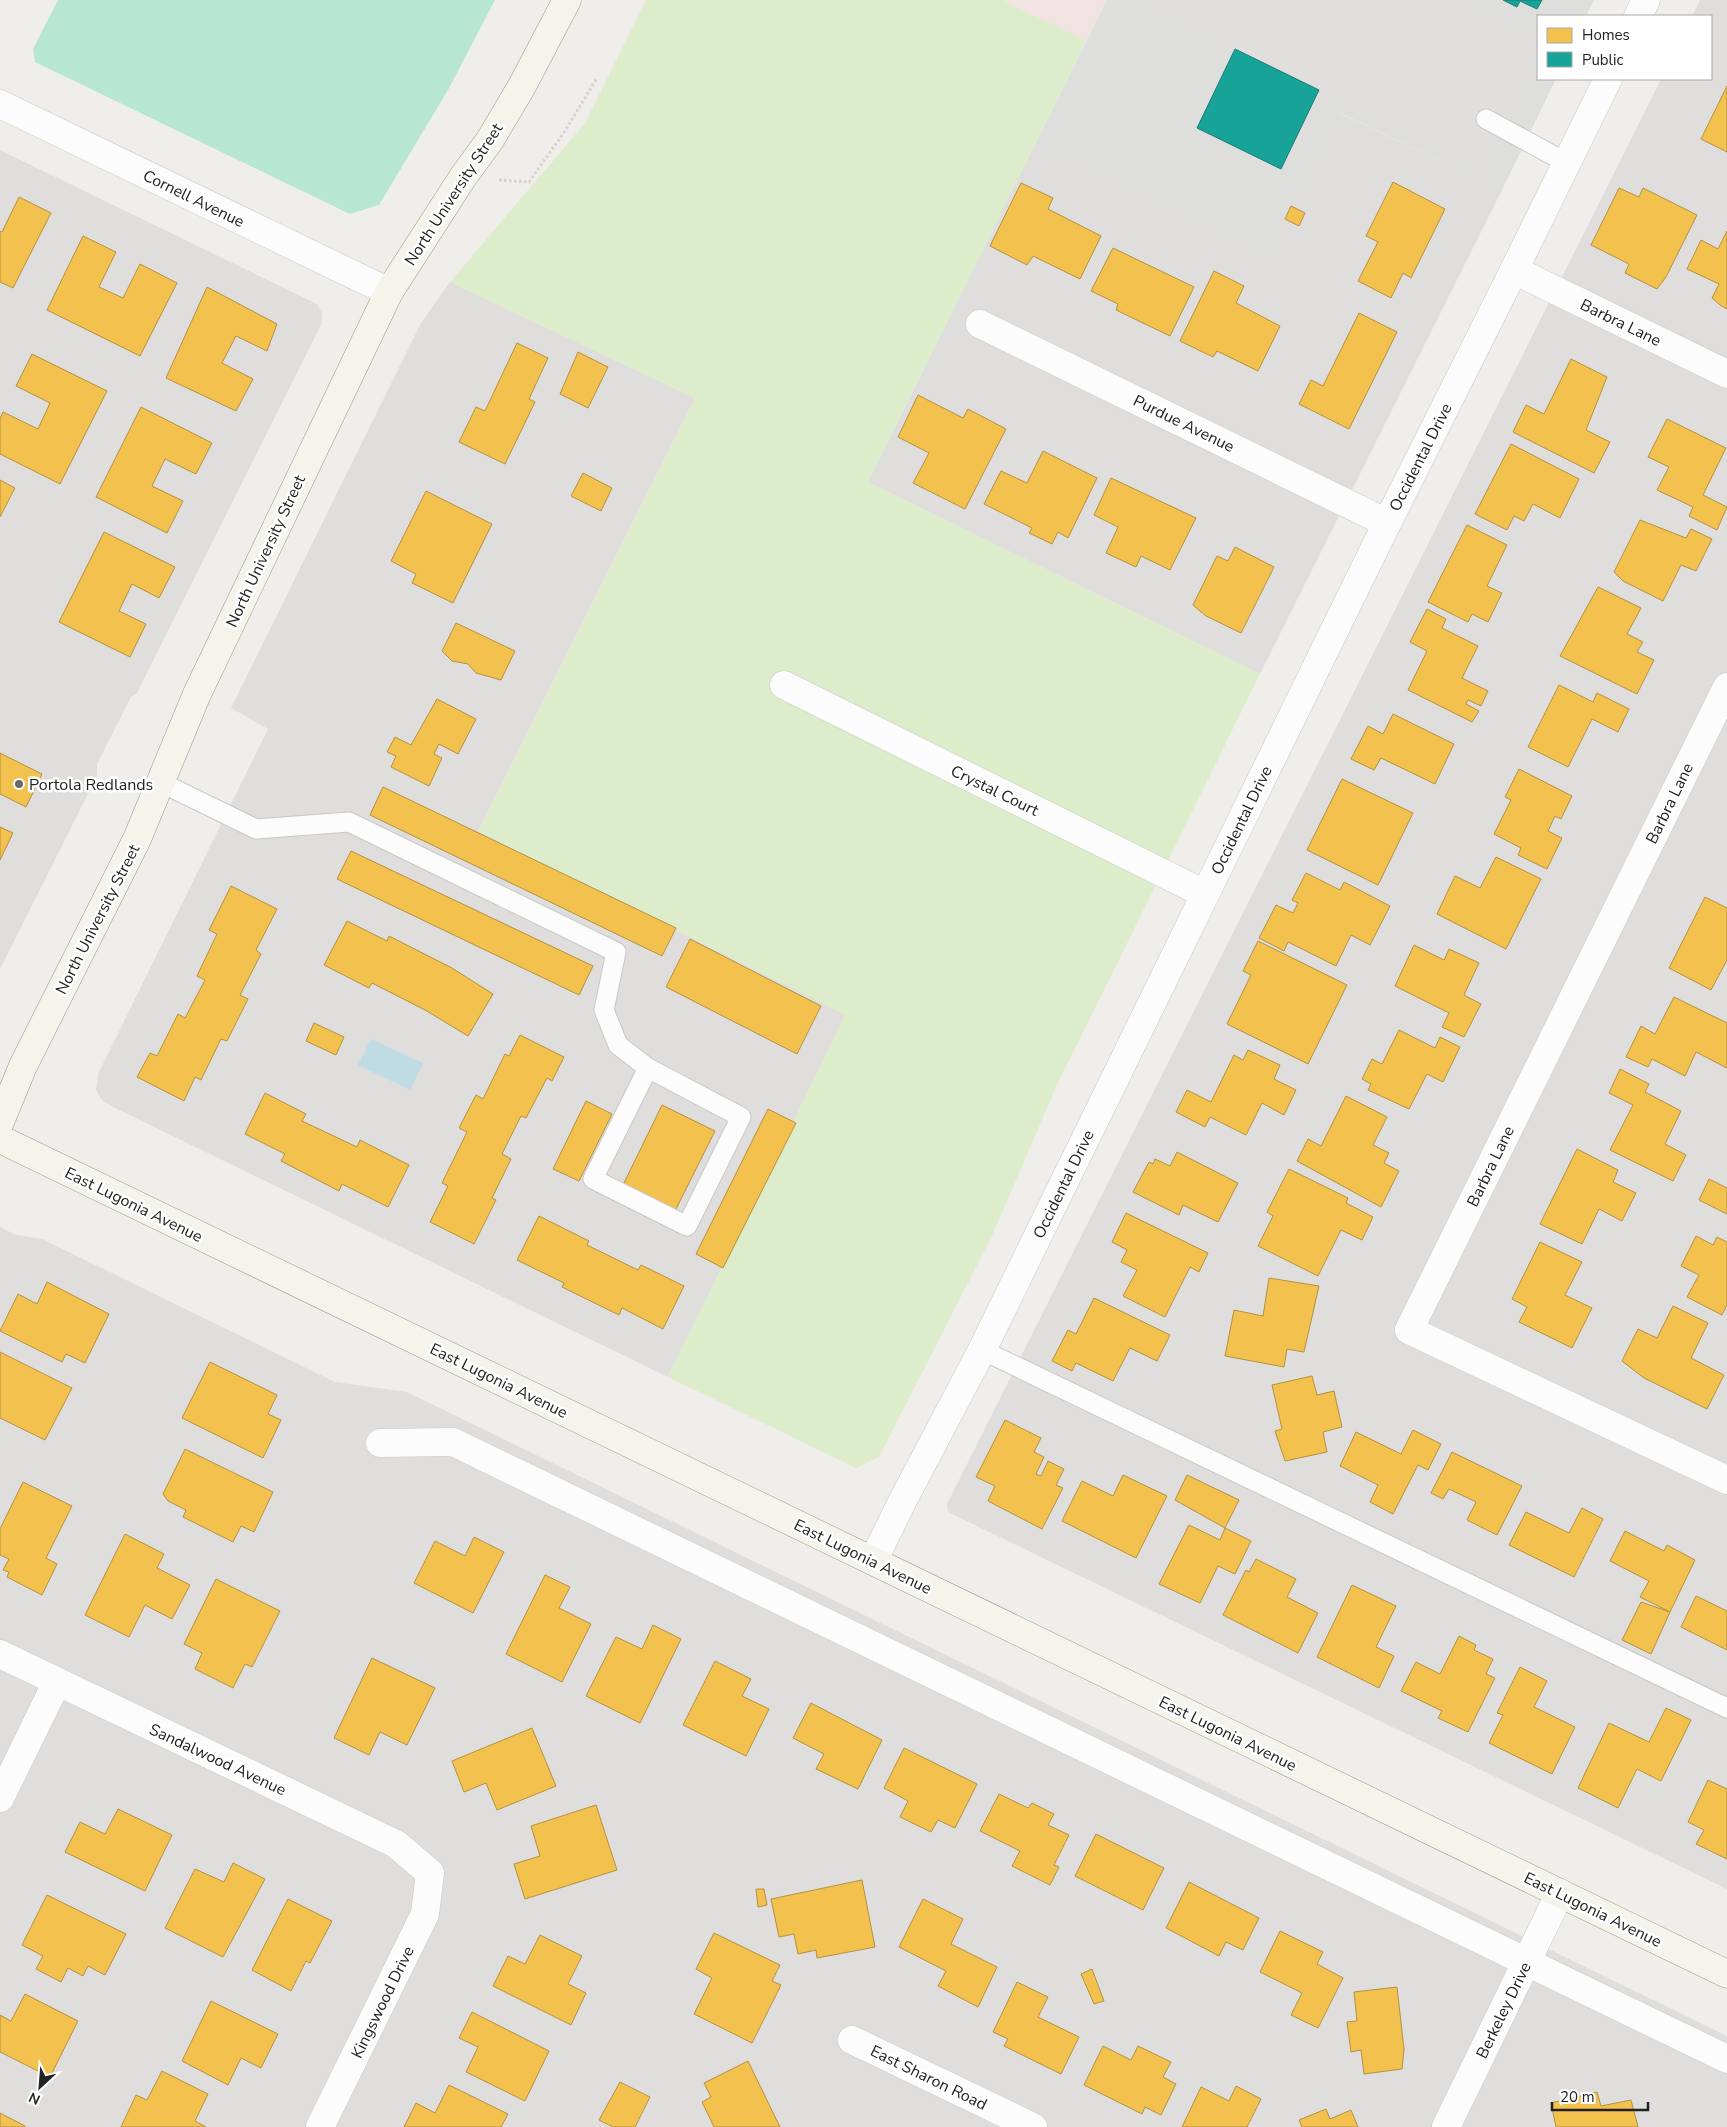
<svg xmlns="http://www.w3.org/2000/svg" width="1727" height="2127" viewBox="0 0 1727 2127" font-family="'Nunito Sans',sans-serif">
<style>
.residential{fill:#dfdedc}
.commercial{fill:#f1e3e1}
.religious{fill:#dededc}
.grass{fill:#ddeccb}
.pitch{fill:#b7e6d2}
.parking{fill:#e0dfde}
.water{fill:#bfdbe3}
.homes{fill:#f2c14e;stroke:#b49141}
.public{fill:#17a398;stroke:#1a7c75}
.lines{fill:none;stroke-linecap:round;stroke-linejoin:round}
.lane-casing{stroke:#c9c8c7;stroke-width:21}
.street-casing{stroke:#c9c8c7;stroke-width:29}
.secondary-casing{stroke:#999a82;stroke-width:29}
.path{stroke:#dccecd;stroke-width:3;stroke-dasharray:2.5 2.5;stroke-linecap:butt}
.lane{stroke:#fdfcfc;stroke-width:19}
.street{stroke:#fdfcfc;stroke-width:28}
.secondary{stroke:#f4f4ed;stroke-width:28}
.poi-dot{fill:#6a6968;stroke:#fff;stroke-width:2}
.labels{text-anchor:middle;stroke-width:5;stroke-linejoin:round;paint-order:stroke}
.street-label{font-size:16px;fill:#222;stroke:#fff}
.poi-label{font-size:16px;fill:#222;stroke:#fff;text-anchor:start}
</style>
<rect width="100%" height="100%" fill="#f0eeeb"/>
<g class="residential">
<polygon points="1700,0 1727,0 1727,1889 948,1512 947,1504 1661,79 1711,79 1711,16 1692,16"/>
<polygon points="1339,113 1502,190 1260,674 868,482 1035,144 1266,257"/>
<polygon points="0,150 317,304 322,313 322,323 137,693 131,697 97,764 97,776 0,969"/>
<polygon points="450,282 695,398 478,831 846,1015 668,1377 113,1107 102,1100 96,1090 98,1074 268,729 231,708 421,323"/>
<polygon points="0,1227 16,1235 42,1239 335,1382 407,1392 1727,2036 1727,2127 0,2127"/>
</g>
<polygon class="commercial" points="1002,0 1107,0 1086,41"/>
<polygon class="religious" points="1107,0 1594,0 1586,16 1538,16 1538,79 1556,79 1502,190 1340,113 1266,257 1035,144"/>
<polygon class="grass" points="646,0 1002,0 1086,41 868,482 1260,674 1057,1085 991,1238 879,1457 856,1468 668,1377 845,1015 478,831 695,398 450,282 585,123"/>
<polygon class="pitch" points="58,0 495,0 448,90 379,205 350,214 35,62 33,49"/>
<polygon class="parking" points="1130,0 1456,0 1538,40 1538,70 1485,175"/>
<polygon class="water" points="371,1039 423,1063 410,1090 358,1065"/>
<g class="homes">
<polygon points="1727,86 1727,152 1701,139"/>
<polygon points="1393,182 1445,209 1411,278 1403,273 1391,298 1358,281 1378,242 1366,236"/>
<polygon points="1021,183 1053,198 1048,209 1101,236 1080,279 1033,256 1027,265 990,246"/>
<polygon points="1619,188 1639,197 1643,188 1697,215 1666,277 1657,289 1625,273 1629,264 1591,245"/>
<polygon points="19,197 51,213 13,288 0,282 0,231 2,232"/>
<polygon points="1291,206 1305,213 1299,226 1285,219"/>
<polygon points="1727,231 1727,309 1720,305 1712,298 1719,284 1687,269 1701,240 1718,249"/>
<polygon points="83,236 116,252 99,287 123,298 140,264 177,283 140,356 47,310"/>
<polygon points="1113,248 1194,287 1170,336 1116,310 1118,304 1091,291"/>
<polygon points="1214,271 1244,286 1236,303 1280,326 1258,371 1217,351 1213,357 1180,341"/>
<polygon points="207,287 277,324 267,351 236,336 222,363 253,379 236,411 166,378"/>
<polygon points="1359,313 1397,332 1349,429 1299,404 1311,380 1323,386"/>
<polygon points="517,343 548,358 529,399 535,402 505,464 459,442 476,407 485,411"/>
<polygon points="578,352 608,367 588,408 560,394"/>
<polygon points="32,354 107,391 60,484 0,454 0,419 3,412 38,429 50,403 16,386"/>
<polygon points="1571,359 1607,377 1586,430 1610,442 1594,473 1513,432 1526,405 1544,414"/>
<polygon points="918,395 963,418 968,409 1006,429 965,509 913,483 929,453 898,437"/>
<polygon points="141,407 212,443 196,474 165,459 152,486 183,501 167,533 96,497"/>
<polygon points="1667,419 1726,448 1703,495 1727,507 1717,530 1689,516 1693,507 1657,490 1669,467 1648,457"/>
<polygon points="1511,444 1579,479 1560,518 1533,504 1524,521 1514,516 1507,530 1475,514"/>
<polygon points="1043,451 1097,478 1068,538 1058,532 1052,544 1029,533 1032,528 984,504 1001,471 1027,483"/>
<polygon points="583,473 612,488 601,511 571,496"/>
<polygon points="1111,478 1196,518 1170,570 1141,556 1136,567 1106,553 1118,527 1094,515"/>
<polygon points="0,480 15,488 0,517"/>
<polygon points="426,491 492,524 453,603 412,583 416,574 391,561"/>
<polygon points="1640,520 1686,538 1691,529 1712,539 1696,571 1681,565 1663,601 1623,581 1614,572"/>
<polygon points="1467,525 1507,545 1487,586 1502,593 1488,622 1472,614 1468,622 1428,602"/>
<polygon points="104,532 175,567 159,598 132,584 119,611 146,624 130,657 59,622"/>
<polygon points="1235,547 1274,567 1241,633 1206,616 1193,605 1217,556 1228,561"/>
<polygon points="1598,587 1641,608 1627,634 1643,642 1637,652 1654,660 1637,694 1560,656"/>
<polygon points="1427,609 1446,619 1442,628 1478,646 1462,678 1488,691 1481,706 1468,700 1466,704 1479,711 1472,722 1408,690 1427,651 1410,642"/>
<polygon points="456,623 515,651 501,680 476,673 468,664 452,661 442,651"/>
<polygon points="1559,685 1593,702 1597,693 1629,709 1618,732 1592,719 1568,767 1528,747"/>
<polygon points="437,699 476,719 458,754 439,744 434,754 442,758 429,786 391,767 396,756 387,752 395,737 411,745"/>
<polygon points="1393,714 1454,744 1435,784 1381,758 1374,770 1351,759 1368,726 1383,734"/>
<polygon points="0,753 42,774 26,807 0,794"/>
<polygon points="1519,769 1572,796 1561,819 1555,816 1548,831 1562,838 1547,869 1518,855 1521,848 1494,834 1511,800 1505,797"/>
<polygon points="1342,779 1413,813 1378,885 1307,850"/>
<polygon points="383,787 676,928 662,956 370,815"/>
<polygon points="0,827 13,833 0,860"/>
<polygon points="351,851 593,966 579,995 337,879"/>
<polygon points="1496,857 1541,879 1506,949 1437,914 1455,876 1480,888"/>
<polygon points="1306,873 1340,890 1344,882 1390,906 1370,945 1351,935 1336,966 1288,942 1284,951 1259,938 1276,905 1293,913 1298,903 1292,900"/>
<polygon points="231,886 277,909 256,950 261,954 240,995 248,999 227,1041 221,1039 201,1080 195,1077 184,1101 137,1077 150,1053 157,1056 178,1014 185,1018 205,980 197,976 217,934 209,930"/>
<polygon points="1705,897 1727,908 1727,960 1711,990 1669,968"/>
<polygon points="347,921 387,941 389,936 452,968 493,994 468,1036 425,1010 372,983 369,988 324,965"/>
<polygon points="690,939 821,1006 797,1054 666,987"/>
<polygon points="1258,941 1347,985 1308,1064 1227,1024 1251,975 1243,971"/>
<polygon points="1414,945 1444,960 1449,949 1479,963 1464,995 1481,1004 1464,1037 1442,1027 1449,1013 1395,986"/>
<polygon points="1674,997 1727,1023 1727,1068 1696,1052 1685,1076 1652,1059 1648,1067 1626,1057 1641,1026 1655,1034"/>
<polygon points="314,1023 344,1037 336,1055 306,1041"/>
<polygon points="1399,1030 1435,1048 1440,1037 1460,1047 1443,1082 1427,1074 1409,1109 1368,1090 1371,1084 1362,1079 1372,1059 1382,1064"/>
<polygon points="520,1035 564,1057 552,1081 547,1078 526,1118 521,1116 502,1154 511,1159 492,1198 496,1200 474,1244 430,1222 448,1186 442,1183 467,1132 459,1128 476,1095 483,1099 505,1054 509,1056"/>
<polygon points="1248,1050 1280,1065 1274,1079 1296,1090 1284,1115 1262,1103 1246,1135 1210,1117 1205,1127 1176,1112 1187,1090 1211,1102 1234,1055 1243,1060"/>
<polygon points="1620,1069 1649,1084 1645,1092 1681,1111 1665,1144 1686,1155 1673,1181 1610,1150 1633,1105 1609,1093"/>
<polygon points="265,1093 306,1114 302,1121 357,1147 360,1140 409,1165 388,1207 342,1184 339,1191 281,1161 285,1154 245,1134"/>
<polygon points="1346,1096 1387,1117 1373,1145 1389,1153 1384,1163 1399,1171 1381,1207 1297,1161 1308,1139 1321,1146"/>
<polygon points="586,1101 612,1114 579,1181 553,1169"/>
<polygon points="662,1105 715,1131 675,1211 623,1185"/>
<polygon points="768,1109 796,1123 723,1268 696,1254"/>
<polygon points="1577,1149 1618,1170 1613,1182 1636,1193 1622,1221 1599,1209 1582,1244 1540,1224"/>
<polygon points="1177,1152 1238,1183 1218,1222 1183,1205 1179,1215 1133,1192 1149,1162 1153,1164 1155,1159 1170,1166"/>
<polygon points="1289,1169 1348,1198 1346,1203 1373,1217 1362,1240 1341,1230 1318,1276 1258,1246 1273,1216 1267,1212"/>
<polygon points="1709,1179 1727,1188 1727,1214 1699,1200"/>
<polygon points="1126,1213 1208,1253 1199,1272 1190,1267 1165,1317 1123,1296 1137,1270 1121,1262 1127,1250 1112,1242"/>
<polygon points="539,1216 589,1241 587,1245 638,1270 641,1265 684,1286 663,1329 622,1308 619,1315 562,1287 564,1283 517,1260"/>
<polygon points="1696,1236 1713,1245 1717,1237 1727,1242 1727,1305 1722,1315 1687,1297 1699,1275 1681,1266"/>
<polygon points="1540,1242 1582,1262 1565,1295 1592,1308 1572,1348 1519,1322 1527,1307 1512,1299"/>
<polygon points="1269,1278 1319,1286 1304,1352 1287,1349 1284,1367 1225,1356 1234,1310 1263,1316"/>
<polygon points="47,1282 109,1314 85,1363 66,1354 62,1362 0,1331 18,1294 37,1304"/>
<polygon points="1094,1298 1170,1335 1157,1361 1130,1348 1113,1381 1076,1363 1072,1371 1052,1361 1068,1330 1076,1334"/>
<polygon points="1673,1306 1708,1323 1691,1358 1724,1375 1707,1409 1644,1378 1622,1361 1638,1329 1657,1338"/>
<polygon points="0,1352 72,1388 45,1440 0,1418"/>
<polygon points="210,1362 277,1395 268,1414 281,1420 263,1458 182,1418"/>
<polygon points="1312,1376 1317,1395 1334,1391 1342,1427 1323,1432 1327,1452 1285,1461 1275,1431 1282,1429 1272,1385"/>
<polygon points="1005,1420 1041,1438 1034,1452 1044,1457 1036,1474 1041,1476 1048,1461 1064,1469 1056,1485 1063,1488 1042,1529 988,1501 995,1486 976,1477"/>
<polygon points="1413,1430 1441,1444 1428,1470 1418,1465 1393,1514 1370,1502 1378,1485 1340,1466 1356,1432 1401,1454"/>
<polygon points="185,1449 273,1492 254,1532 241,1526 233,1542 183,1517 186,1510 168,1501 163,1494"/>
<polygon points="1452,1452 1522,1486 1497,1535 1467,1520 1476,1502 1449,1489 1443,1499 1431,1493"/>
<polygon points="1123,1475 1167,1496 1136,1558 1062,1521 1082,1481 1113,1496"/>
<polygon points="1187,1475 1239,1500 1225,1528 1175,1500"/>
<polygon points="23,1482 72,1506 46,1558 57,1564 42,1595 7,1577 9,1572 3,1570 9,1559 0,1555 0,1529"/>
<polygon points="1582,1508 1603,1519 1574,1577 1509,1545 1526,1512 1569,1533"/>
<polygon points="1189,1525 1220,1540 1225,1528 1251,1541 1235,1574 1218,1566 1200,1603 1159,1584"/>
<polygon points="1625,1531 1664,1551 1667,1545 1695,1560 1670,1612 1640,1597 1649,1581 1610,1561"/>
<polygon points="125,1534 164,1554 157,1568 190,1585 172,1619 145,1605 129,1637 85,1615"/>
<polygon points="474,1537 504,1552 473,1613 414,1583 435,1541 465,1556"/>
<polygon points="1256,1559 1296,1579 1287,1597 1318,1613 1298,1653 1223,1615 1246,1570 1249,1572"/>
<polygon points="545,1575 570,1587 559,1608 591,1624 562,1682 506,1654"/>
<polygon points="216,1579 280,1611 252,1667 245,1664 233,1688 195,1669 202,1653 184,1644"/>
<polygon points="1352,1585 1396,1606 1376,1647 1394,1656 1379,1688 1317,1657"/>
<polygon points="1696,1596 1727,1611 1727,1650 1681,1627"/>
<polygon points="1641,1602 1670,1612 1651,1654 1622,1640"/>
<polygon points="653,1625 681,1639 640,1723 586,1696 616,1637 642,1649"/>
<polygon points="1459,1636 1476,1645 1474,1650 1493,1659 1486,1674 1495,1678 1468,1732 1438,1718 1442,1711 1401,1691 1416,1662 1440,1674"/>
<polygon points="372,1658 435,1688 407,1745 380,1732 369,1755 334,1738"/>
<polygon points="715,1661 751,1679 742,1696 769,1709 746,1756 683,1725"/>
<polygon points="1520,1667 1547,1681 1534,1707 1575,1727 1552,1774 1489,1743 1503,1715 1497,1713"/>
<polygon points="811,1703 882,1740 858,1789 816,1769 824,1754 793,1738"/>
<polygon points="1666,1708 1691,1720 1661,1781 1637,1769 1618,1808 1578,1788 1609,1723 1649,1742"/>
<polygon points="532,1728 556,1786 497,1810 486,1783 464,1792 452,1761"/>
<polygon points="904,1748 977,1784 955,1828 938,1820 931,1832 900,1817 908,1801 884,1788"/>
<polygon points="1708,1780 1727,1789 1727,1859 1696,1844 1704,1830 1688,1822"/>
<polygon points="999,1794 1028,1808 1032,1803 1054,1814 1048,1825 1069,1835 1054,1865 1059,1867 1050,1885 1012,1866 1020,1851 980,1831"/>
<polygon points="596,1805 617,1870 525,1899 514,1864 540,1856 531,1826"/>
<polygon points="118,1809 172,1835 145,1891 65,1852 80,1822 105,1834"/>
<polygon points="1096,1834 1164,1868 1143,1910 1075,1876"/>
<polygon points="233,1863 265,1879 223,1957 165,1928 195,1869 224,1882"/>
<polygon points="862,1880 875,1947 817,1958 816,1950 798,1954 794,1934 779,1937 771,1899"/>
<polygon points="1189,1882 1259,1918 1243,1950 1226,1942 1219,1956 1166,1928"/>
<polygon points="756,1889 764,1889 767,1905 758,1907"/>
<polygon points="47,1895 126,1934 105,1975 88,1966 83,1976 68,1968 61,1982 36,1969 43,1956 22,1945"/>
<polygon points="288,1899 332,1921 310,1963 306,1961 291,1991 252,1970"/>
<polygon points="923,1899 963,1919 951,1944 997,1967 978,2007 938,1986 946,1971 899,1947"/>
<polygon points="1280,1931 1323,1952 1317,1964 1343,1978 1318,2028 1291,2015 1302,1993 1260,1972"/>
<polygon points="714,1933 780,1965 772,1981 781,1985 752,2043 694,2014 712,1978 696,1969"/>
<polygon points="540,1935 582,1956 568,1984 586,1993 571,2025 493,1986 508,1956 525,1964"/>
<polygon points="1092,1969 1104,2001 1094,2004 1081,1974"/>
<polygon points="1017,1982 1048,1997 1038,2017 1079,2037 1061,2074 1004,2046 1008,2039 993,2032"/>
<polygon points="1397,1987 1404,2049 1402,2069 1364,2074 1361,2050 1351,2052 1347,2022 1357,2021 1354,1992"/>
<polygon points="25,1994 78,2021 50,2077 0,2052 0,2015 11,2021"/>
<polygon points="211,2001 278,2034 261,2068 241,2058 228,2085 182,2061"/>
<polygon points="472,2012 549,2051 525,2101 466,2072 478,2047 459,2038"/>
<polygon points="1103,2046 1131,2060 1138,2046 1171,2062 1163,2077 1176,2084 1161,2115 1145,2107 1142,2114 1084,2085"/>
<polygon points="748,2061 780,2127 714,2127 702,2102 711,2097 704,2083"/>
<polygon points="162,2071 208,2094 195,2121 206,2127 121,2127 136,2095 147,2100"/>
<polygon points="620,2082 650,2097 635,2127 613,2127 599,2120"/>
<polygon points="449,2085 508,2114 501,2127 404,2127 416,2103 435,2113"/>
<polygon points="1236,2086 1261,2099 1247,2127 1182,2127 1201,2087 1229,2101"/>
<polygon points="1597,2092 1601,2106 1631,2100 1638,2127 1556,2127 1551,2103"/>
<polygon points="1326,2109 1330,2119 1351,2110 1358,2127 1302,2127 1299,2120"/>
<polygon points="0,2113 25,2126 25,2127 0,2127"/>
</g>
<g class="public">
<polygon points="1503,0 1542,0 1537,9 1520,1 1517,7"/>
<polygon points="1235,49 1319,90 1281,169 1197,128"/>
</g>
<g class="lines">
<g class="lane-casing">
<g id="lane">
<polyline points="1486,119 1567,163"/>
<polyline points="162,783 256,829 349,822 616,952 604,1010 618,1045 648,1068 593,1179 687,1226 741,1117 648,1068"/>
<polyline points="982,1350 1727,1708"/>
</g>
</g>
<g class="street-casing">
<g id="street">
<polyline points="1638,16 1646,0"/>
<polyline points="0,104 389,292"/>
<polyline points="1514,270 1727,374"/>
<polyline points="980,324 1387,523"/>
<polyline points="784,685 1205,894"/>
<polyline points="1727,687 1409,1330 1727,1480"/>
<polyline points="380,1443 453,1442 1727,2059"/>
<polyline points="873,1561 903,1500 982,1350 1387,523 1514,270 1608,79"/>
<polyline points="0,1654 396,1844 430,1873 425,1914 320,2127"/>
<polyline points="0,1798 57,1682"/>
<polyline points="852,2040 1033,2127"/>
<polyline points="1446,2127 1560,1893"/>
</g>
</g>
<g class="secondary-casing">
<g id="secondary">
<polyline points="0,1122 23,1066 137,839 197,694 389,292 463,177 490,140 522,86 567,0"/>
<polyline points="0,1139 1727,1974"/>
</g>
</g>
<polyline class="path" points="499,180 529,182 563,134 597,78"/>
<use href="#lane" class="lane"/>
<use href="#street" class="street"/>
<use href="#secondary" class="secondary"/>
</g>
<circle class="poi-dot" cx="19" cy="784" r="5"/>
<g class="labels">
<g class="street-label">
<text transform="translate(453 194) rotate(-57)" y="6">North University Street</text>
<text transform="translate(194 198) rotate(26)" y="6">Cornell Avenue</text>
<text transform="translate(1621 322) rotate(26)" y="6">Barbra Lane</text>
<text transform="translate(1184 423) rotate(26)" y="6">Purdue Avenue</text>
<text transform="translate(1420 457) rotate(-63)" y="6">Occidental Drive</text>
<text transform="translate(265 551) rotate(-65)" y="6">North University Street</text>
<text transform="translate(995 790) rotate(26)" y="6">Crystal Court</text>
<text transform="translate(1669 803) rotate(-64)" y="6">Barbra Lane</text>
<text transform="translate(1241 820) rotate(-64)" y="6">Occidental Drive</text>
<text transform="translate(97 919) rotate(-63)" y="6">North University Street</text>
<text transform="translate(1490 1166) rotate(-64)" y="6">Barbra Lane</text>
<text transform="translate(1063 1184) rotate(-64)" y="6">Occidental Drive</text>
<text transform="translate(134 1204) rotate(26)" y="6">East Lugonia Avenue</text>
<text transform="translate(499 1380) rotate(26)" y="6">East Lugonia Avenue</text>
<text transform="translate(863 1556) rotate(26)" y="6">East Lugonia Avenue</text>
<text transform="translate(1228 1733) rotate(26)" y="6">East Lugonia Avenue</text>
<text transform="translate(218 1759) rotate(25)" y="6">Sandalwood Avenue</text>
<text transform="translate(1593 1909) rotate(26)" y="6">East Lugonia Avenue</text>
<text transform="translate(382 2002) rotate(-64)" y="6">Kingswood Drive</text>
<text transform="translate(1503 2010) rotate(-64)" y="6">Berkeley Drive</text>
<text transform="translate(929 2077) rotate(26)" y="6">East Sharon Road</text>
</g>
<g class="poi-label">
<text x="29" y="790">Portola Redlands</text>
</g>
</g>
<rect x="1537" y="15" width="175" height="65" fill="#ffffff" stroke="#a7a7a7"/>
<rect x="1547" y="28" width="25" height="15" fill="#f2c14e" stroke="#a7a7a7"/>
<text x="1582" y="40" font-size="15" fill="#222222">Homes</text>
<rect x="1547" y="52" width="25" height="15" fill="#17a398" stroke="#a7a7a7"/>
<text x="1582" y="65" font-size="15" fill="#222222">Public</text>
<g transform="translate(40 2087) rotate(206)" stroke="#ffffff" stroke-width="4" paint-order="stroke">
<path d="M0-4L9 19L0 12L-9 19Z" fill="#222222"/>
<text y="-8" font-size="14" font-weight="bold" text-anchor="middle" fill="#222222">N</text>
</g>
<path d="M1552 2102v8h96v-8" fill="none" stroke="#222222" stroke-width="2.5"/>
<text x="1560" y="2102" font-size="15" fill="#222222" stroke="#ffffff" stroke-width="4" paint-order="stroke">20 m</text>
</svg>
